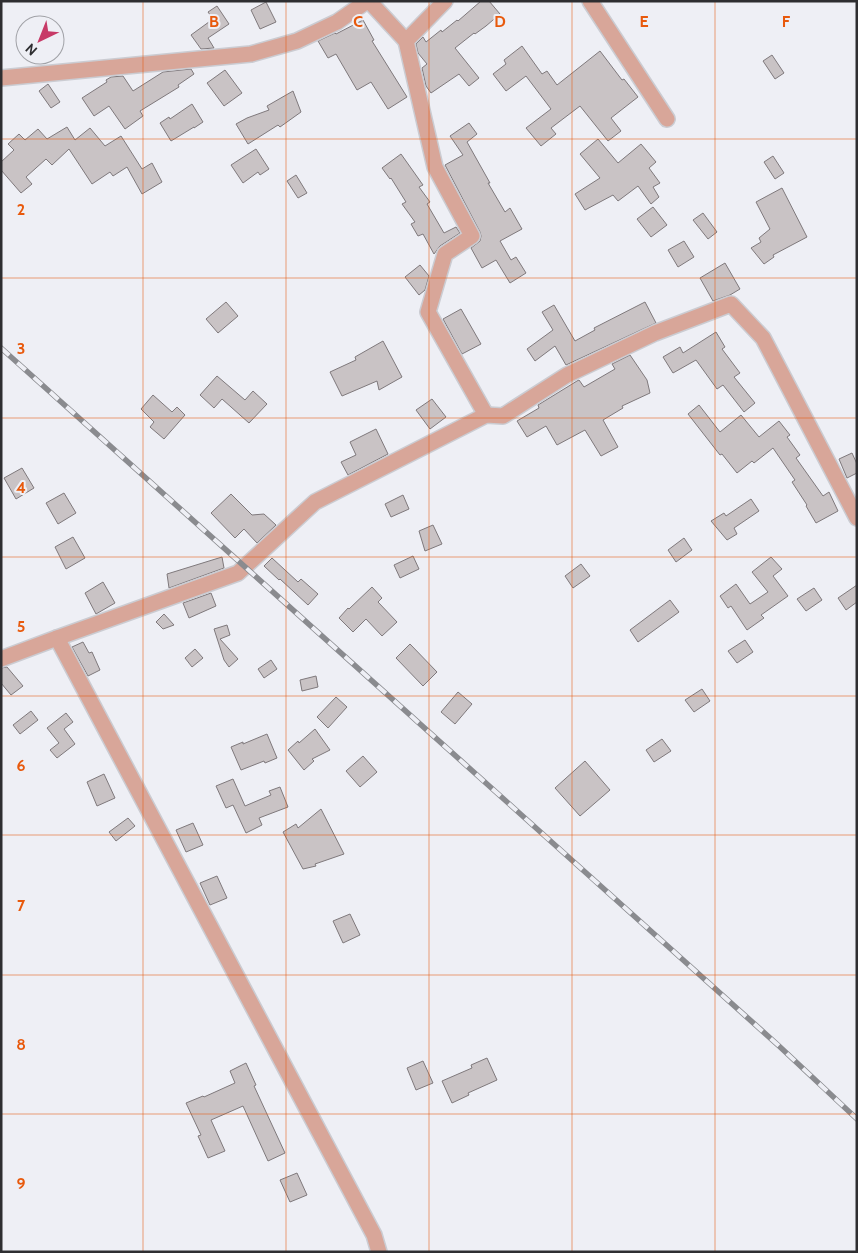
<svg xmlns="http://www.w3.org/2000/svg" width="858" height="1253" viewBox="0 0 858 1253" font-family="Cabin,sans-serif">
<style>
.building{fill:#c9c3c5;stroke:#7f797c}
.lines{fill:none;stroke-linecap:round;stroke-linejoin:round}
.minor-casing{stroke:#cbccd2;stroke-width:18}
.minor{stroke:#d8a699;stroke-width:15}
.rail-casing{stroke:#8a8b8f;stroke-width:5.5}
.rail{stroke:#eeeff5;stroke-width:4;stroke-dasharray:11;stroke-linecap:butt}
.grid{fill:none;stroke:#e8590c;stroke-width:1;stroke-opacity:0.55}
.grid-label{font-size:16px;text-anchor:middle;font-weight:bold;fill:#e8590c;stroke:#eeeff5;stroke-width:4;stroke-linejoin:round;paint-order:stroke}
</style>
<rect width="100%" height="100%" fill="#eeeff5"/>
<g class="building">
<polygon points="481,1 489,1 500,14 486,26 475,34 474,33 455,48 479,78 469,86 459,74 431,93 426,86 422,68 427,64 418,53 416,44 423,37 426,42 441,30 442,32 457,20 458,21"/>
<polygon points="266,2 276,22 260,29 251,10"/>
<polygon points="217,6 229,24 208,38 214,48 201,49 191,35 213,19 208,12"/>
<polygon points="363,20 374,40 372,41 407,97 388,109 371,82 357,90 336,54 328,58 318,41 335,33 336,34"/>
<polygon points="522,46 542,74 547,71 557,85 600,51 622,80 624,79 638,97 611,118 621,131 608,141 580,106 551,128 556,134 541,146 526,128 551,109 526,76 506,91 493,74 506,64 504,60"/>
<polygon points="772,55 784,73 775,79 763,61"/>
<polygon points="191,69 194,74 178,85 179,87 140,111 143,116 125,129 109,106 94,116 82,98 107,82 106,80 111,77 123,76 133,91 163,72"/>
<polygon points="225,70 242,93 224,106 207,83"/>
<polygon points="48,84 60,102 51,108 39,91"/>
<polygon points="293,91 301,112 280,127 278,125 248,144 236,124 247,118 269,110 267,106"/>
<polygon points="192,104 203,122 194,128 194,127 171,141 160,123 169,117 170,119"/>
<polygon points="469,123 477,134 467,142 490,183 488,183 505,212 510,208 522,229 500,241 511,260 516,257 526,273 510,283 496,260 482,268 471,248 480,241 481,236 480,232 445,165 463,155 450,136"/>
<polygon points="67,127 75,140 90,128 105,146 121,136 142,169 152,163 162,182 142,194 127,167 113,176 110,172 92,184 69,149 52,165 46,159 26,177 32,184 21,193 1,170 1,162 14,150 8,144 19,134 25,140 38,129 47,139"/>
<polygon points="598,139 618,163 641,144 656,162 649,168 660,183 653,187 659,197 651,204 638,186 618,201 613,195 585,210 575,194 600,178 580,154"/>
<polygon points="256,149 269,169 260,175 258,172 243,183 231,165"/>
<polygon points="401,154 423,185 419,187 430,202 427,204 444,233 456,227 460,233 440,246 434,254 423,234 418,236 411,224 415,222 402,204 406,202 391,178 390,179 382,168"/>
<polygon points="773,156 784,173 775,179 764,162"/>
<polygon points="296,175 307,193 298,198 287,181"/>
<polygon points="782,188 807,237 773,255 774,257 764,264 751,248 761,242 759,238 770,229 756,202"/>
<polygon points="653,207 667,225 651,237 637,219"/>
<polygon points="703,213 717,232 708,239 693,220"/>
<polygon points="684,241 694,257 678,267 668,250"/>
<polygon points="725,263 740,289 730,295 713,301 700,278"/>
<polygon points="420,265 429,276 425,290 419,295 405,277"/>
<polygon points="226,302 238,316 218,333 206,319"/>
<polygon points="645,302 656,323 566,365 555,346 535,361 527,349 553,330 542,312 554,305 575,341 595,330 594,328"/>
<polygon points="461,309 481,344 462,354 443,319"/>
<polygon points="716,332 725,347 722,349 740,373 734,377 755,403 744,412 723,385 717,389 696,360 673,373 663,357 680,347 683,353"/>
<polygon points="383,341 402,377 379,390 377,381 342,396 330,372 356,360 355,357"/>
<polygon points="630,355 647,380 650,393 622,406 623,408 603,420 618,447 601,456 585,430 557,445 546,426 527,437 517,421 539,408 538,405 577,381 579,380 584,387 615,369 612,364"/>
<polygon points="217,376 245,400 253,391 267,404 249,423 222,399 214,408 200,395"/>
<polygon points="153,395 172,412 177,407 185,415 164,439 150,427 154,422 141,409"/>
<polygon points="432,399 446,417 430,429 416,410"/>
<polygon points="699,405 720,432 741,415 759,437 779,421 790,435 787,437 800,455 796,458 823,496 829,492 838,511 816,523 806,506 807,505 792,482 795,480 773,448 754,463 752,461 737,473 722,454 720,455 688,414"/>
<polygon points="376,429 388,454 348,475 341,462 356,455 350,442"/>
<polygon points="852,453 857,464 857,473 847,478 839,459"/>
<polygon points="22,468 34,488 16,499 4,478"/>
<polygon points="64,493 76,513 58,524 46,503"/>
<polygon points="231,494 252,515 264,514 276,525 257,543 244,529 235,538 211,513"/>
<polygon points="403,495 409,509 391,517 385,504"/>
<polygon points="751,499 759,511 734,528 737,534 727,540 711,521 724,513 726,516"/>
<polygon points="433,525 442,544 425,551 419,531"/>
<polygon points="73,537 85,558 66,569 55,547"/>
<polygon points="684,538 692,550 676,562 668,550"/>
<polygon points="413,556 419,569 400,578 394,565"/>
<polygon points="222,557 224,568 169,588 167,574"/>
<polygon points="771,557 782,569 773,576 788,596 761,615 764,618 747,630 731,606 728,608 720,596 736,584 750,604 768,592 752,572"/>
<polygon points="272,558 298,582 301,579 318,594 308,605 280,579 279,580 264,566"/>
<polygon points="581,564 590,576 573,588 565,576"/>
<polygon points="103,582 115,603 96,614 85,593"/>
<polygon points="857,585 857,602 846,610 838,598"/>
<polygon points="372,587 382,598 378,602 397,622 382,636 366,619 353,632 339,618 348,608 349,609"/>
<polygon points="814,588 822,600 806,611 797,599"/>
<polygon points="211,593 216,606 189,618 183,603"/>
<polygon points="670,600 679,612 638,642 630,630"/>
<polygon points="164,614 174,625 163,629 156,622"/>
<polygon points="227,625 230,635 220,639 238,659 229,667 224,660 214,629"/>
<polygon points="745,640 753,652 737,663 728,651"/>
<polygon points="83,642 89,653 92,652 100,670 88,676 72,647"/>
<polygon points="410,644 437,672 423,686 396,658"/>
<polygon points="195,649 203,658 192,667 185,658"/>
<polygon points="271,660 277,669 264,678 258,669"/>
<polygon points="7,667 23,686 11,695 1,683 1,668"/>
<polygon points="316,676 318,687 302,691 300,680"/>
<polygon points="702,689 710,701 694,712 685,700"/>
<polygon points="458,692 472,704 455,724 441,712"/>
<polygon points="336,697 347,707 328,728 317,717"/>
<polygon points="31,711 38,720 20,734 13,725"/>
<polygon points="66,713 73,722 64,729 75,744 57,758 50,750 59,743 47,728"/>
<polygon points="315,729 330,750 312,759 314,761 304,770 288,750 298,741 299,743"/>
<polygon points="267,734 277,758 265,763 264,761 241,770 231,747 243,742 243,744"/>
<polygon points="662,739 671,751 654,762 646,750"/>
<polygon points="363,756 377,772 360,787 346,771"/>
<polygon points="585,761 610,790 580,816 555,788"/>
<polygon points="104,774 115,798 97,806 87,782"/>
<polygon points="233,779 245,806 271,795 269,791 280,787 288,807 259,818 262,825 246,833 233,805 226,808 216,786"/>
<polygon points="321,809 344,854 315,864 316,866 303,869 283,832 296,824 298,828"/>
<polygon points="128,818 135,826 116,841 109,832"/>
<polygon points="193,823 203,845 186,852 176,830"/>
<polygon points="217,876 227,898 210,905 200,883"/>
<polygon points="350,914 360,935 343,943 333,921"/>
<polygon points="487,1058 497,1080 468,1093 469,1095 452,1103 442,1081 472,1068 471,1065"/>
<polygon points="423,1061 433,1083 416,1090 407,1068"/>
<polygon points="246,1063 256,1085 254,1086 285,1153 268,1161 243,1106 211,1120 225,1151 208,1158 198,1136 201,1135 186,1103 203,1096 204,1097 235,1083 230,1071"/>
<polygon points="297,1173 307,1195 290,1202 280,1180"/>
</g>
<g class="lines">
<g class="minor-casing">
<g id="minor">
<polyline points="369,1 406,41"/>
<polyline points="445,1 406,41 435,167 472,236 445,254 428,312 486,415"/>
<polyline points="590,1 667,119"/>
<polyline points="1,78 251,54 297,41 337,22 367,1"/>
<polyline points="1,659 57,638"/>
<polyline points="379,1252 374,1235 57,638 238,573 315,502 486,415 503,416 567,375 655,333 731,304 763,338 857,518"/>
</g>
</g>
<use href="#minor" class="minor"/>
<g class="rail-casing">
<polyline id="rail" points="1,348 779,1046 857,1119"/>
</g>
<use href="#rail" class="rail"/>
</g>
<path class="grid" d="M 143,1 L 143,1252M 286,1 L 286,1252M 429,1 L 429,1252M 572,1 L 572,1252M 715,1 L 715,1252M 1,139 L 857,139M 1,278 L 857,278M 1,418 L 857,418M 1,557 L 857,557M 1,696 L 857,696M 1,835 L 857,835M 1,975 L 857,975M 1,1114 L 857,1114"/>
<g class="grid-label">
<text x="214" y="27">B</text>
<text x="358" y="27">C</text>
<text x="500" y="27">D</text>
<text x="644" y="27">E</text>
<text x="786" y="27">F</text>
<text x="21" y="215">2</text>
<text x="21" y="354">3</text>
<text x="21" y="493">4</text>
<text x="21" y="632">5</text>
<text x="21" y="771">6</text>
<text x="21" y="911">7</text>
<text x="21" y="1050">8</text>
<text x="21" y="1189">9</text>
</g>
<rect width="858" height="1253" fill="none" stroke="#2e2e31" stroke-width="5"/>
<g transform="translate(40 40) rotate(223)"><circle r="24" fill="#eeeff5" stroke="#a1a2a7"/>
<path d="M0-4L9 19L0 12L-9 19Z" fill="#c73a67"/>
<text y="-8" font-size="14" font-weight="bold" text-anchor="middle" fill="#2e2e31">N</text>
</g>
</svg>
